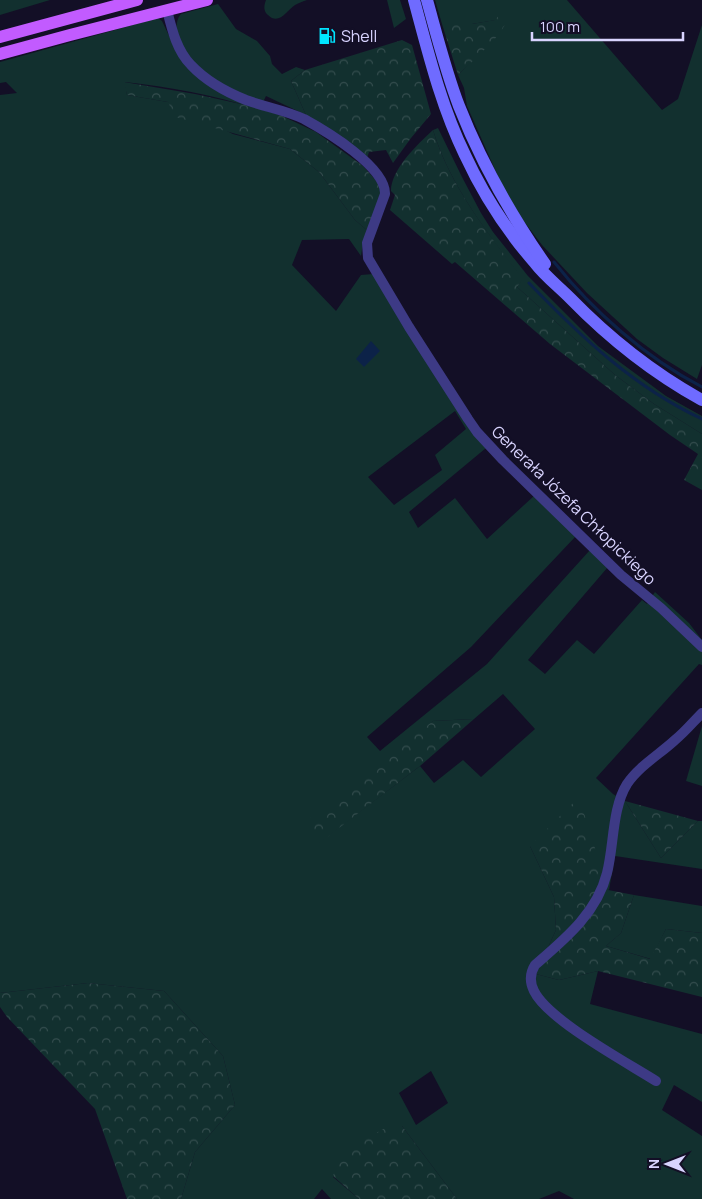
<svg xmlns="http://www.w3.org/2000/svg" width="702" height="1199" viewBox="0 0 702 1199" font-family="Manrope,sans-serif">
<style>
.green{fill:#12302f;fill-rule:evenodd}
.forest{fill:url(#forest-crowns)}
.water{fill:#0c2248}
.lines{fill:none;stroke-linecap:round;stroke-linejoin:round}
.stream{stroke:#0c2248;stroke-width:3}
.minor{stroke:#3d3a85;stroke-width:10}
.secondary{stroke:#6f6bff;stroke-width:12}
.primary{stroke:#c25bff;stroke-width:12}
.labels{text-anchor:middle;stroke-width:4.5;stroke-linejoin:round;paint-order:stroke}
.poi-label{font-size:16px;fill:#d9d4ff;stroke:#130f26;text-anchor:start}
.street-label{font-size:16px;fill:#d9d4ff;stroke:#130f26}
</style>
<defs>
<pattern id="forest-crowns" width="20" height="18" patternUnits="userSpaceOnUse" patternTransform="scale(1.25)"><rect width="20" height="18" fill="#12302f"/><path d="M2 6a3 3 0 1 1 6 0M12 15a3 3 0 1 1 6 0" fill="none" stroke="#344d4e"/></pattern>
</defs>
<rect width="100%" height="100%" fill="#130f26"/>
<g class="green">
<polygon points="0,0 50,0 0,15"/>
<path d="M 266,0 L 307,0 C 303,1 299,3 295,5 C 287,10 279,26 268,15 C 263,11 264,5 266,0 Z"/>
<polygon points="387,0 400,0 406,19 394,28"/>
<polygon points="435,0 567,0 662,110 678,99 702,25 702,365 697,379 663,358 637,339 587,293 542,245 516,211 501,183 467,106 464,88 458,75 477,56 496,20 472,24 442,24"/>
<path d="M 218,4 L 236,29 L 257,41 L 270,56 L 272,64 L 282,74 L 296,67 L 305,70 L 291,81 L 306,115 L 266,96 L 259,110 C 217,95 169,87 125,82 L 127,95 L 168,102 L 233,134 L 290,149 L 319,172 L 355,220 L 368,231 L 363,243 L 361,256 L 349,239 L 302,240 L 292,265 L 336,311 L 361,275 L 373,274 L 486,448 L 409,512 L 418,528 L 455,498 L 487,539 L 535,495 L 576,536 L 471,647 L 367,737 L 380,751 L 487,664 L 590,550 L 608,567 L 528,660 L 545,674 L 577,640 L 594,654 L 642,600 L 647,604 L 655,592 L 689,623 L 702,640 L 702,665 L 699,664 L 596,778 L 613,794 L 625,801 L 661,858 L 698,821 L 702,821 L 702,869 L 615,856 L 609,890 L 530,846 L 554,897 L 556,930 L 536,974 L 559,980 L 598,971 L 590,1004 L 702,1034 L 702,1102 L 674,1085 L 662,1110 L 702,1136 L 702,1199 L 574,1199 L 559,1191 L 539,1199 L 457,1199 L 402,1126 L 333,1177 L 359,1199 L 331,1199 L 322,1189 L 314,1199 L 181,1199 L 195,1152 L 235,1105 L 223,1056 L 164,991 L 88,983 L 0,993 L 0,95 L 17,93 L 6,82 L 0,83 L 0,62 L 158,18 L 162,21 L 175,48 C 177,38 174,21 181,14 ZM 455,411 L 466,429 L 435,455 L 442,470 L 394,505 L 368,477 ZM 503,694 L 535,729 L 481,777 L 463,760 L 434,783 L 420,766 L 313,847 L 433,721 L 474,719 ZM 431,1071 L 448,1103 L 416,1125 L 399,1093 Z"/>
<path d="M 438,128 L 462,177 L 481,213 L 493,232 L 528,276 L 598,346 L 666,396 L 702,416 L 702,434 L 654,404 L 615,375 L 517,287 L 522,279 C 487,232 450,186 433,130 Z"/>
<polygon points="702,726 702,786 686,781"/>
<polygon points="634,895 702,906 702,933 666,929 651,959 606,946 621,933"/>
</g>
<g class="forest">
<path d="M 502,12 L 509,14 C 506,34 472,61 458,75 L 442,24 L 472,24 L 495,20 Z"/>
<polygon points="402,40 412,45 431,114 411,138 393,163 386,150 369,152 367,158 306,115 291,81 305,70"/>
<polygon points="124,82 195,94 245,105 280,115 316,132 363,166 379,184 381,194 368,231 355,220 319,172 290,149 175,117 168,102 127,95"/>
<path d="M 433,130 C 450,186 487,232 523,279 L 517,287 L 615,375 L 654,404 L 702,434 L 702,490 L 684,480 L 698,454 L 670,435 L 550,344 L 455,262 L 452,264 L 390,210 L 395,195 L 391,191 C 391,169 418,144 433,130 Z"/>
<polygon points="474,719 420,766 313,848 308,820 433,721"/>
<polygon points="579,797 608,890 634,895 621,933 606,946 650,959 666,929 702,933 702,997 598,971 559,980 536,974 556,930 554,897 530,846"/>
<polygon points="625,801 698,821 661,858"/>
<polygon points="88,983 164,991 223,1056 235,1105 195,1152 181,1199 127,1199 95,1109 7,1017 0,1007 0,993"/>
<polygon points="389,1126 402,1126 457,1199 359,1199 333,1176 341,1152"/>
</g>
<polygon class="water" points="371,341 380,351 364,367 356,359"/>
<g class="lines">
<g class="stream">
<path d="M 554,262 C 593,311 646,358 702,387"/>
<path d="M 529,283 C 581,337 634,387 702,419"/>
</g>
<g class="minor">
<path d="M 167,10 C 172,30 177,51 191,65 C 206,81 226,92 246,100 C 265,107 285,110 304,119 C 326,131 386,167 385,194 L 367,243 L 368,258 L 409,327 L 468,419 L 477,432 L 503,460 L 621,575 L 661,608 L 702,647"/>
<path d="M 656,1081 C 626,1062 548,1020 534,991 C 529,981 530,973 535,965 C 565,939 597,913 607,873 C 614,846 612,808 627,784 C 639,766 660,754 675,740 C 685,732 693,722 702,713"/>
</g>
<g class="secondary">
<path d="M 414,0 C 428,52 441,106 465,155 C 483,194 507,231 535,263 C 545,276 558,286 570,298 C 609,338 653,373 702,400"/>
<path d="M 427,0 C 437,36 446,72 459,106 C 481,162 511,215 545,264"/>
</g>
<g class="primary">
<polyline points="0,37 137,0"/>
<polyline points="0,54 70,35 207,0"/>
</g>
</g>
<defs>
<g id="fuel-bare" transform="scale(1.35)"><path d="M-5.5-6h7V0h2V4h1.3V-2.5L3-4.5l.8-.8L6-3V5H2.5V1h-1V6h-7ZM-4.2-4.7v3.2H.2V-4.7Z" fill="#00e5ff" stroke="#130f26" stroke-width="2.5" paint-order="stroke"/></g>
</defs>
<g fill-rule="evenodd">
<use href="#fuel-bare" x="327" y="36"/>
</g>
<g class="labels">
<g class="poi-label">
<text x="341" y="42">Shell</text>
</g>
<g class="street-label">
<text transform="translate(574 505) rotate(44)" y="6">Generała Józefa Chłopickiego</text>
</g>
</g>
<g transform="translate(667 1164) rotate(270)" stroke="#130f26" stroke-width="4" paint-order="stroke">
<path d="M0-4L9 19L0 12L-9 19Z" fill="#d9d4ff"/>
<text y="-8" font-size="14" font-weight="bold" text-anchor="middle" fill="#d9d4ff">N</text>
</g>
<path d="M532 32v8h151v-8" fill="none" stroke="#d9d4ff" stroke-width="2.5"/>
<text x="540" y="32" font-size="15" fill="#d9d4ff" stroke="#130f26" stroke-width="4" paint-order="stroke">100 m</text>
</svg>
